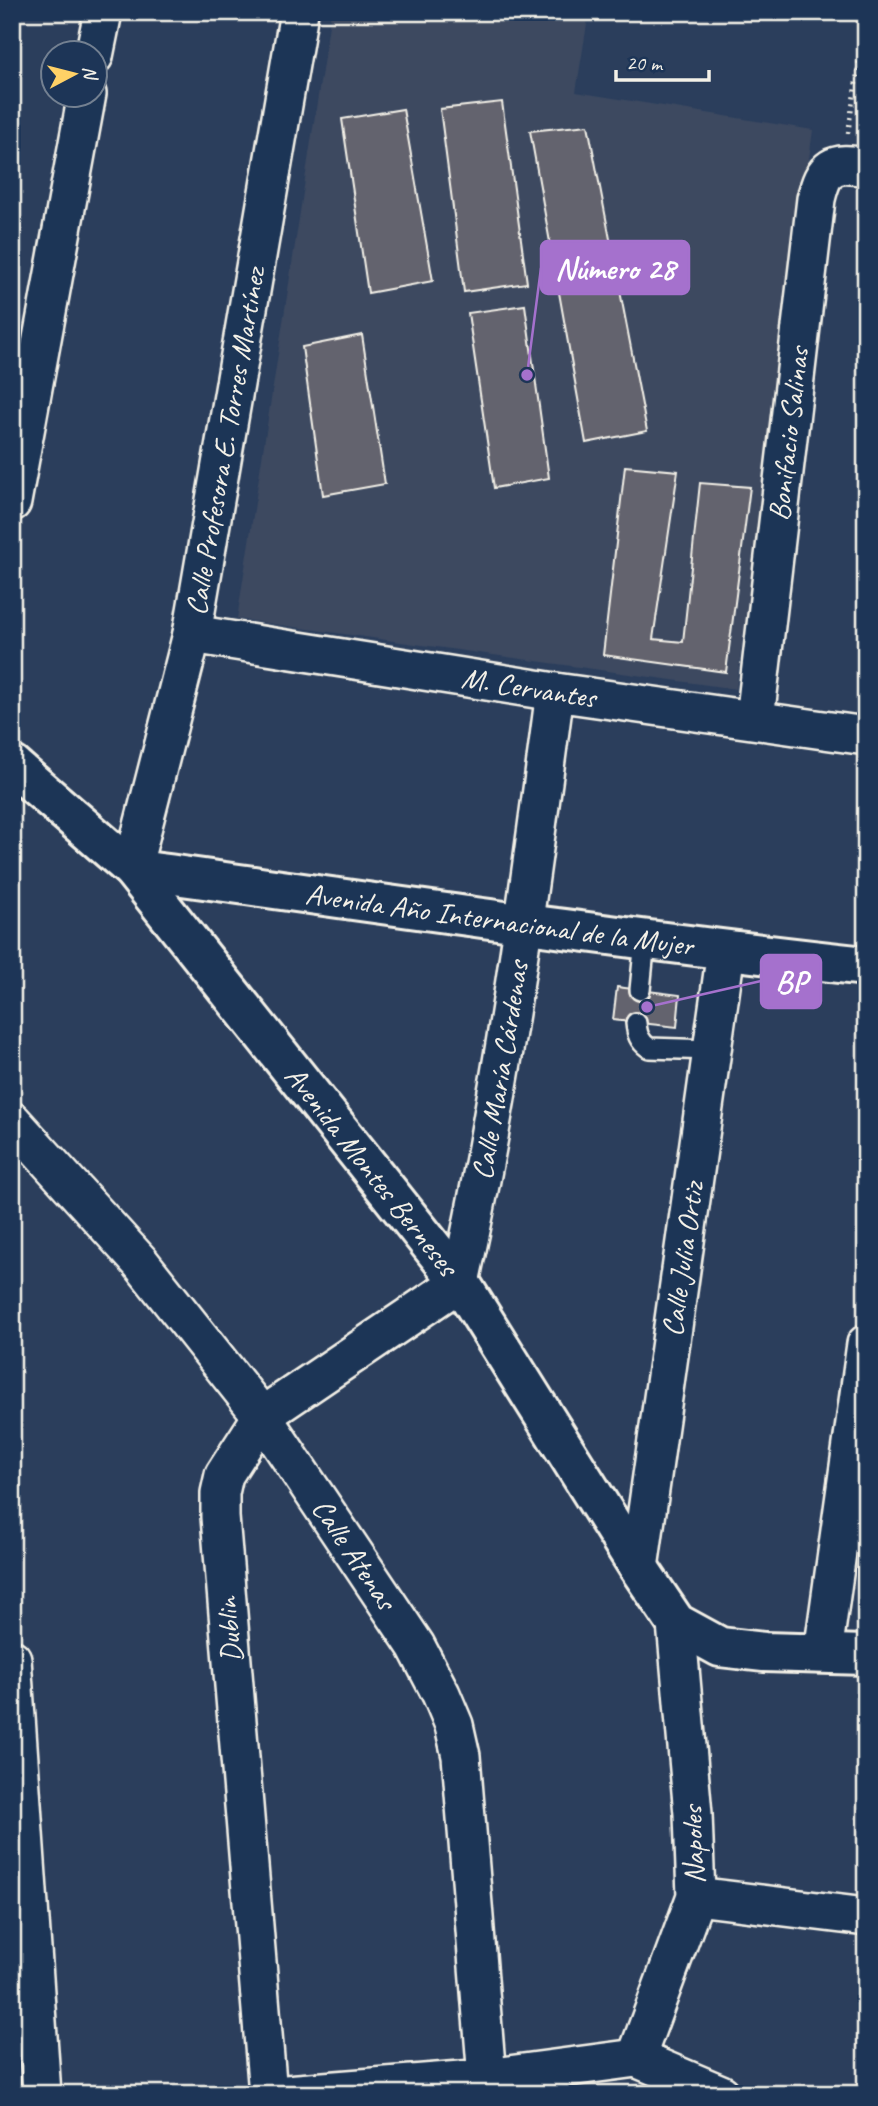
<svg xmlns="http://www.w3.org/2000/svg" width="878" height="2106" viewBox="0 0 878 2106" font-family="Caveat,sans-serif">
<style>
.built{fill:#3c4961}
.building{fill:#64636e;stroke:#f4f1e8;stroke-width:2}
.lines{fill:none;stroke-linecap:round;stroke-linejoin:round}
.lane-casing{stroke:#f4f1e8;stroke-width:24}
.street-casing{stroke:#f4f1e8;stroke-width:42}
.secondary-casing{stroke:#f4f1e8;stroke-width:44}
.path{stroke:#f4f1e8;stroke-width:4.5;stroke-dasharray:2 5;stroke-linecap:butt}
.lane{stroke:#1d3557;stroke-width:19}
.street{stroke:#1d3557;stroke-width:37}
.secondary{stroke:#1d3557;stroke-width:38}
.labels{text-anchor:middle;stroke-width:6;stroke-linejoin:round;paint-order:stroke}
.street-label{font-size:30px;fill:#f4f1e8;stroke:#1d3557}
.leader{fill:none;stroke:#a571cd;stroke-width:2.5}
.callout-dot{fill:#a571cd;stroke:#1d3557;stroke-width:2.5}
.callout{fill:#a571cd;stroke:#a571cd;stroke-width:2.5}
.callout-label{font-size:32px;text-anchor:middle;font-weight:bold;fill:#fff}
</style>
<rect width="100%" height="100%" fill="#2b3e5c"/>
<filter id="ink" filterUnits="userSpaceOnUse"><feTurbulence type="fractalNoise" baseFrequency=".0143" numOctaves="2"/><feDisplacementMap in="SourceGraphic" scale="14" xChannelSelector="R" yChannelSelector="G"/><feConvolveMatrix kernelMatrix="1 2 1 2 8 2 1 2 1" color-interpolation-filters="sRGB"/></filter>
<g filter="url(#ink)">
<polygon class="built" points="331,12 589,12 576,92 813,130 736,689 237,619"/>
<g class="building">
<polygon points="502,102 527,283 464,292 440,109"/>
<polygon points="403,109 433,281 368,293 342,119"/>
<polygon points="588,125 647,431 586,443 530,131"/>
<polygon points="525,305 549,478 494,488 468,313"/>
<polygon points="362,335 385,484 323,495 302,347"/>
<polygon points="625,466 678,471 653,639 683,642 700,483 750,487 726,672 603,655"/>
<polygon points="617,987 680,995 677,1027 613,1020"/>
</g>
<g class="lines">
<g class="lane-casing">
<g id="lane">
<polyline points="640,990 645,940"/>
<path d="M 636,1023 C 637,1034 639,1041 649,1048 L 712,1050"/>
</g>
</g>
<g class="street-casing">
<g id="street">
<polyline points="94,56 103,12"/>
<polyline points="12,502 87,94"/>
<path id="s1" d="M 192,634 L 555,692 L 866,736"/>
<path id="s2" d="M 755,719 L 816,199 C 824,166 832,161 866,167"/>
<path id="s3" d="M 132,869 L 192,634 L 299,12"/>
<path id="s4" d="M 12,1121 L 140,1262 L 262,1416 L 416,1646 L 441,1694 L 454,1725 L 461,1756 L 487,2078"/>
<path id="s5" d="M 639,1568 L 726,951"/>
<polyline points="823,1653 866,1344"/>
<polyline points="12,1659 42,2094"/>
<polyline points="696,1896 866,1917"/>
<polyline points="636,2058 696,1896 693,1814 676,1623"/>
<path id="s6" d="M 268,2094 L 220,1517 L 220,1493 L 224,1475 L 262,1416 L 460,1282 C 503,1087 529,890 555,692"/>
<polyline points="286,2094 487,2078 636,2058 721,2094"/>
</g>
</g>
<g class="secondary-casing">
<g id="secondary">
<path id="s7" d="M 12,765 L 132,869 L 460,1282 L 639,1568 L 676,1623 L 720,1647 L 764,1652 L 866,1655"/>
<path id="s8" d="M 132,869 C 376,903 620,939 866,966"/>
</g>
</g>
<polyline class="path" points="848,133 866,16"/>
<use href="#lane" class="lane"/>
<use href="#street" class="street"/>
<use href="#secondary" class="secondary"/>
</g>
</g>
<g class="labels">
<g class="street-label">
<text dy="10" stroke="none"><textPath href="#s2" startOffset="287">Bonifacio Salinas</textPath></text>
<text dy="10" stroke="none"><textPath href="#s3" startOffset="438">Calle Profesora E. Torres Martínez</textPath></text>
<text dy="10" stroke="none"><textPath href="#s1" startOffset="341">M. Cervantes</textPath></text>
<text dy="10" stroke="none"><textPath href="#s8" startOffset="371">Avenida Año Internacional de la Mujer</textPath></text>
<text dy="10" stroke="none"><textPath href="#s6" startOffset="1146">Calle María Cárdenas</textPath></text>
<text dy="10" stroke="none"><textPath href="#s7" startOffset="544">Avenida Montes Berneses</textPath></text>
<text dy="10" stroke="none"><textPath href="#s5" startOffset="312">Calle Julia Ortiz</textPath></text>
<text dy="10" stroke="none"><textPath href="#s4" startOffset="553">Calle Atenas</textPath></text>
<text transform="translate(229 1630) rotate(-95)" y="10">Dublin</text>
<text transform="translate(693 1845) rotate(-92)" y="10">Napoles</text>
</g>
</g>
<path class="leader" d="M527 375L541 268M647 1007L761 981"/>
<g class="callout-dot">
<circle cx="527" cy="375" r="7"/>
<circle cx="647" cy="1007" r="7"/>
</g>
<g class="callout">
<rect x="541" y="241" width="148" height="53" rx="7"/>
<rect x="761" y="955" width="60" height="53" rx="7"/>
</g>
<g class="callout-label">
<text x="615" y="279">Número 28</text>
<text x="791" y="992">BP</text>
</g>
<rect width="878" height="2106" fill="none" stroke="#1d3557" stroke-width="42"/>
<rect x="21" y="21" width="836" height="2064" fill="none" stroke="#f4f1e8" stroke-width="2.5" filter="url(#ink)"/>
<g transform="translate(74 74) rotate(83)"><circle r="33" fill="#1d3557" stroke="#738091" stroke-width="2"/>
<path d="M0-5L12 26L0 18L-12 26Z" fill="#ffd166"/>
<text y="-10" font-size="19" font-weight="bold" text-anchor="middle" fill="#f4f1e8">N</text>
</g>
<path d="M616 70v10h93v-10" fill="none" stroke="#f4f1e8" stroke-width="3.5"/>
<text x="626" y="70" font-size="21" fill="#f4f1e8" stroke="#1d3557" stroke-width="5" paint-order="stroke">20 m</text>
</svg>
